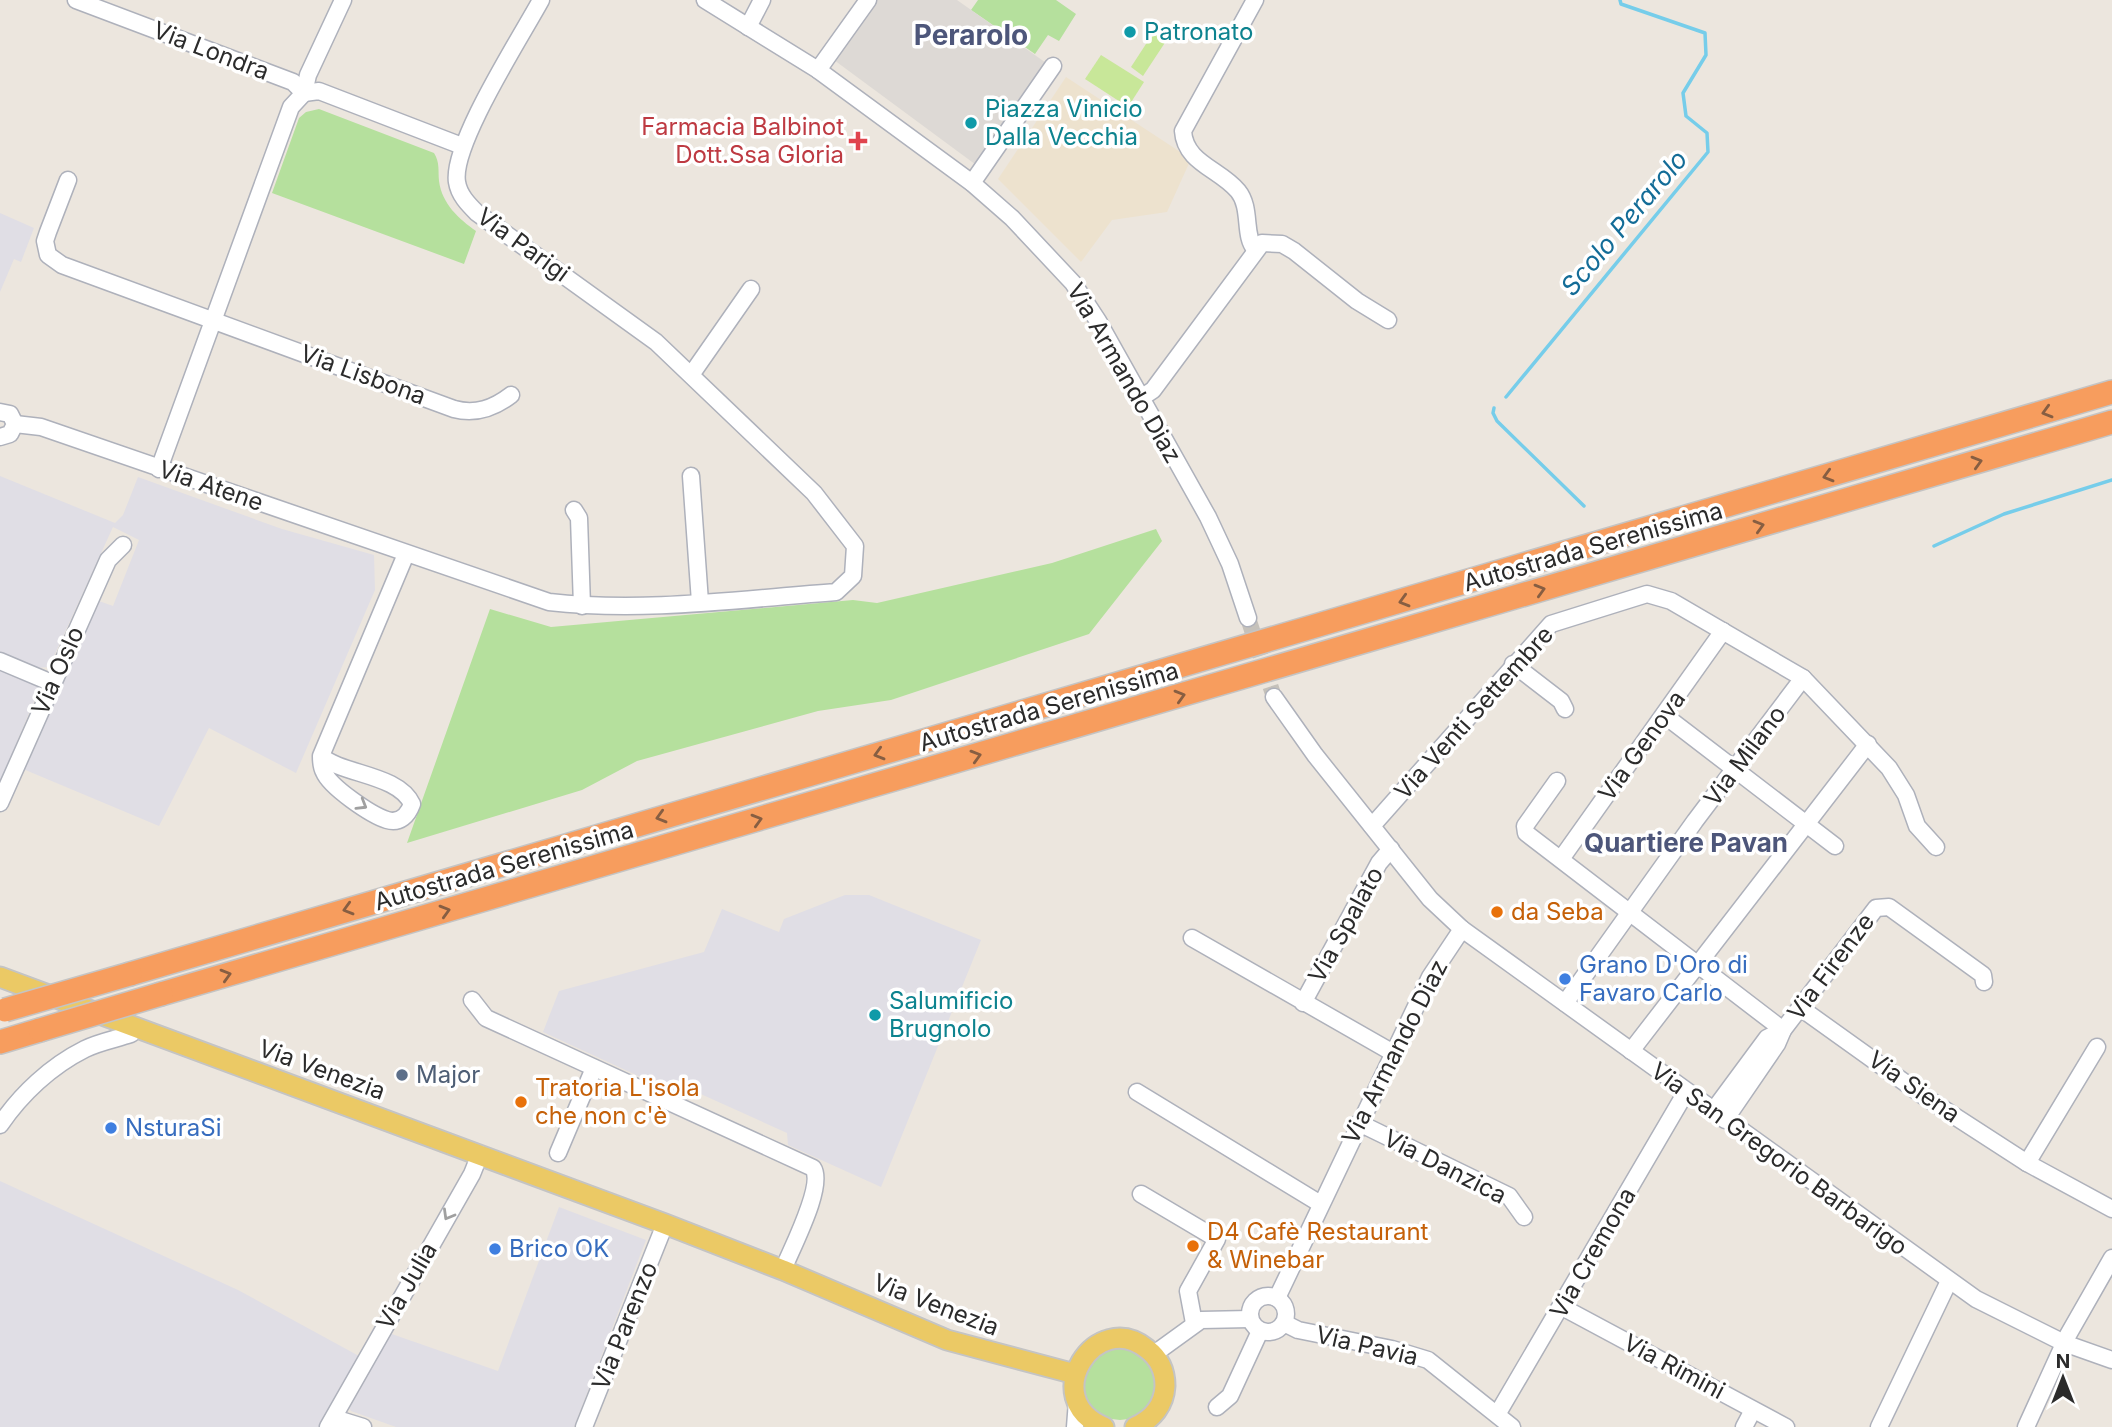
<svg xmlns="http://www.w3.org/2000/svg" width="2112" height="1427" viewBox="0 0 2112 1427" font-family="Inter,sans-serif">
<style>
.industrial{fill:#e0dee5}
.education{fill:#ede2ce}
.green{fill:#b5e09d}
.pitch{fill:#c8e799}
.plaza{fill:#ddd9d5}
.lines{fill:none;stroke-linecap:round;stroke-linejoin:round}
.stream{stroke:#76cdea;stroke-width:3.5}
.minor-tunnel{stroke:#c5c1ba;stroke-width:16;stroke-dasharray:16 8;stroke-linecap:butt}
.minor-casing{stroke:#aeb1bb;stroke-width:19}
.major-casing{stroke:#c4c4c4;stroke-width:23}
.highway-casing{stroke:#c4c4c4;stroke-width:26}
.minor{stroke:#fff;stroke-width:16}
.major{stroke:#ebc965;stroke-width:19}
.highway{stroke:#f79d5e;stroke-width:23}
.highway-bridge-casing{stroke:#c4c4c4;stroke-width:26;stroke-linecap:butt}
.highway-bridge{stroke:#f79d5e;stroke-width:23}
.oneway{stroke:#875e42}
.oneway2{stroke:#a0a0a0}
.culture-dot{fill:#0f9aa8;stroke:#fff;stroke-width:2.5}
.health-dot{fill:#e0444e;stroke:#fff;stroke-width:2.5}
.food-dot{fill:#e8710a;stroke:#fff;stroke-width:2.5}
.shop-dot{fill:#3f7fe0;stroke:#fff;stroke-width:2.5}
.service-dot{fill:#5c6f8a;stroke:#fff;stroke-width:2.5}
.labels{text-anchor:middle;stroke-width:7;stroke-linejoin:round;paint-order:stroke}
.culture-label{font-size:24px;fill:#0d838f;stroke:#fff;text-anchor:start}
.street-label{font-size:24px;fill:#2b2b2b;stroke:#fff}
.health-label{font-size:24px;fill:#be3a42;stroke:#fff;text-anchor:end}
.food-label{font-size:24px;fill:#c56008;stroke:#fff;text-anchor:start}
.shop-label{font-size:24px;fill:#366cbe;stroke:#fff;text-anchor:start}
.service-label{font-size:24px;fill:#4e5e75;stroke:#fff;text-anchor:start}
.water-label{font-size:26px;font-style:italic;fill:#136c97;stroke:#fff}
.neighbourhood-label{font-size:26px;font-weight:bold;fill:#4d567a;stroke:#fff}
.quarter-label{font-size:28px;font-weight:bold;fill:#4d567a;stroke:#fff}
</style>
<rect width="100%" height="100%" fill="#ece6de"/>
<g class="industrial">
<polygon points="0,213 34,228 21,262 14,259 0,292"/>
<polygon points="0,476 115,523 123,515 138,477 282,529 374,555 375,590 296,773 209,728 159,826 23,769 99,601 113,606 139,540 113,527 49,667 35,668 0,653"/>
<polygon points="0,669 40,687 0,782"/>
<polygon points="845,895 869,895 981,940 881,1187 788,1145 787,1133 683,1086 673,1092 543,1032 559,991 704,952 722,909 779,932 784,919"/>
<polygon points="0,1181 238,1290 359,1356 319,1427 0,1427"/>
<polygon points="559,1207 646,1240 574,1427 396,1427 351,1411 347,1405 386,1332 498,1371"/>
</g>
<polygon class="education" points="1066,77 1191,159 1167,212 1112,220 1081,262 998,179"/>
<g class="green">
<polygon points="978,0 1056,0 1076,14 1059,41 1048,35 1035,54 971,10"/>
<path d="M 319,109 L 434,153 C 440,163 438,170 439,181 C 442,204 459,219 476,231 L 464,264 L 272,193 L 299,118 L 306,112 Z"/>
<polygon points="1156,529 1162,541 1089,634 891,700 818,711 637,761 582,790 407,843 490,609 551,627 853,600 877,603 1052,563"/>
<circle cx="1120" cy="1384" r="36"/>
</g>
<g class="pitch">
<polygon points="1159,24 1172,32 1143,76 1131,67"/>
<polygon points="1101,55 1144,82 1128,107 1085,79"/>
</g>
<polygon class="plaza" points="876,0 957,0 1059,72 987,173 834,60"/>
<g class="lines">
<g class="stream">
<polyline points="1506,397 1708,152 1707,133 1686,116 1683,93 1706,55 1705,33 1621,4 1620,0"/>
<polyline points="1494,408 1493,413 1497,421 1584,506"/>
<polyline points="1934,546 2004,514 2112,480"/>
</g>
<polyline class="minor-tunnel" points="1248,618 1274,697"/>
<g class="minor-casing">
<g id="minor">
<polyline points="76,0 293,82 304,93 319,91 462,146"/>
<polyline points="705,0 818,70 972,183 1012,218 1073,283 1098,321 1208,517 1230,564 1248,618"/>
<polyline points="748,27 762,0"/>
<polyline points="818,70 868,0"/>
<path d="M 68,180 L 48,232 L 45,241 L 48,255 L 62,265 L 454,409 C 476,415 494,408 511,395"/>
<polyline points="972,183 1053,66"/>
<path d="M 1255,249 C 1243,236 1252,208 1238,191 C 1220,169 1185,163 1183,131 L 1255,0"/>
<polyline points="691,375 751,289"/>
<polyline points="1141,398 1153,390 1262,243 1282,244 1294,251 1357,301 1388,320"/>
<polyline points="0,412 10,414 15,424 10,434 0,437"/>
<path d="M 15,424 L 41,427 L 549,602 C 644,613 741,599 836,592 L 853,576 L 855,546 L 814,493 L 656,342 L 477,213 C 468,204 459,195 457,182 C 451,145 521,37 541,0"/>
<polyline points="159,469 291,107 304,93 308,75 343,0"/>
<polyline points="691,476 700,602"/>
<polyline points="574,510 579,518 582,606"/>
<polyline points="0,661 52,683"/>
<polyline points="1513,664 1561,701 1565,709"/>
<polyline points="1274,697 1315,755 1430,899 1462,929 1976,1299 2064,1343 2112,1360"/>
<polyline points="1664,715 1835,846"/>
<path d="M 321,756 C 343,775 398,774 412,804 C 408,815 400,824 387,820 C 371,815 330,787 324,772 C 321,767 321,761 321,756 L 406,554"/>
<polyline points="1557,781 1525,826 1526,833 1783,1030"/>
<polyline points="0,803 108,560 123,545"/>
<polyline points="1372,826 1551,624 1647,594 1671,601 1803,678 1889,768 1906,795 1917,826 1936,847"/>
<polyline points="1561,859 1723,631"/>
<polyline points="1192,938 1395,1054"/>
<path d="M 472,1000 L 486,1018 L 813,1168 C 825,1186 791,1249 783,1270"/>
<polyline points="1303,1003 1379,863 1391,849"/>
<polyline points="1565,1003 1695,821 1803,678"/>
<polyline points="1802,1009 1925,1097 2027,1163 2112,1209"/>
<polyline points="1631,1051 1868,744"/>
<polyline points="1137,1092 1319,1203"/>
<polyline points="1713,1111 1767,1038 1783,1030"/>
<polyline points="1725,1120 1777,1044 1783,1030 1876,908 1889,907 1983,975 1984,982"/>
<polyline points="1359,1123 1509,1196 1524,1217"/>
<path d="M 0,1125 C 21,1094 51,1066 85,1049 C 99,1042 116,1039 131,1034 L 134,1027"/>
<polyline points="558,1153 594,1068"/>
<polyline points="2027,1163 2097,1047"/>
<polyline points="1141,1194 1217,1239 1188,1291 1194,1323"/>
<circle cx="1268" cy="1314" r="18"/>
<polyline points="1277,1298 1430,977 1462,929"/>
<polyline points="1562,1307 1786,1427"/>
<polyline points="1284,1323 1298,1330 1392,1349 1428,1360 1512,1427"/>
<polyline points="1154,1354 1201,1320 1250,1319"/>
<polyline points="1217,1407 1230,1396 1260,1331"/>
<polyline points="1498,1413 1686,1092"/>
<polyline points="334,1418 363,1427"/>
<polyline points="328,1427 472,1174 480,1154"/>
<polyline points="584,1427 665,1224"/>
<polyline points="1075,1427 1077,1401"/>
<polyline points="1744,1427 1753,1410"/>
<polyline points="1879,1427 1949,1281"/>
<polyline points="2026,1427 2068,1335 2112,1258"/>
</g>
</g>
<g class="major-casing">
<g id="major">
<polyline points="0,977 665,1224 783,1270 947,1340 1075,1374"/>
<path d="M 1104,1427 C 1037,1399 1096,1307 1147,1349 C 1159,1358 1165,1371 1165,1386 C 1164,1405 1153,1419 1135,1427"/>
</g>
</g>
<g class="highway-casing">
<g id="highway">
<polyline points="130,974 2112,392"/>
<polyline points="161,994 2112,422"/>
<polyline points="0,1042 40,1030"/>
</g>
</g>
<use href="#minor" class="minor"/>
<use href="#major" class="major"/>
<use href="#highway" class="highway"/>
<g class="highway-bridge-casing">
<g id="highway-bridge">
<polyline points="5,1010 130,974"/>
<polyline points="40,1030 161,994"/>
</g>
</g>
<use href="#highway-bridge" class="highway-bridge"/>
</g>
<defs><path id="oneway-chevron" d="M-2-3.5L2.5 0L-2 3.5" fill="none" stroke-width="1.6" stroke-linecap="round" stroke-linejoin="round" transform="scale(1.75)"/></defs>
<g class="oneway">
<use href="#oneway-chevron" transform="translate(2047 412) rotate(164)"/>
<use href="#oneway-chevron" transform="translate(1977 462) rotate(-16)"/>
<use href="#oneway-chevron" transform="translate(1828 476) rotate(164)"/>
<use href="#oneway-chevron" transform="translate(1759 526) rotate(-16)"/>
<use href="#oneway-chevron" transform="translate(1540 590) rotate(-16)"/>
<use href="#oneway-chevron" transform="translate(1404 601) rotate(164)"/>
<use href="#oneway-chevron" transform="translate(1180 696) rotate(-16)"/>
<use href="#oneway-chevron" transform="translate(879 754) rotate(164)"/>
<use href="#oneway-chevron" transform="translate(976 756) rotate(-16)"/>
<use href="#oneway-chevron" transform="translate(661 817) rotate(164)"/>
<use href="#oneway-chevron" transform="translate(757 820) rotate(-16)"/>
<use href="#oneway-chevron" transform="translate(348 909) rotate(164)"/>
<use href="#oneway-chevron" transform="translate(445 911) rotate(-16)"/>
<use href="#oneway-chevron" transform="translate(226 975) rotate(-16)"/>
</g>
<g class="oneway2">
<use href="#oneway-chevron" transform="translate(362 805) rotate(31)"/>
<use href="#oneway-chevron" transform="translate(448 1215) rotate(120)"/>
</g>
<g class="culture-dot">
<circle cx="1130" cy="32" r="7"/>
<circle cx="971" cy="123" r="7"/>
<circle cx="875" cy="1015" r="7"/>
</g>
<path class="health-dot" d="M854.5 130.5h7v7h7v7h-7v7h-7v-7h-7v-7h7z"/>
<g class="food-dot">
<circle cx="1497" cy="912" r="7"/>
<circle cx="521" cy="1102" r="7"/>
<circle cx="1193" cy="1246" r="7"/>
</g>
<g class="shop-dot">
<circle cx="1565" cy="979" r="7"/>
<circle cx="111" cy="1128" r="7"/>
<circle cx="495" cy="1249" r="7"/>
</g>
<circle class="service-dot" cx="402" cy="1075" r="7"/>
<g class="labels">
<g class="culture-label">
<text x="1144" y="40">Patronato</text>
<text x="985" y="117">Piazza Vinicio<tspan x="985" dy="28">Dalla Vecchia</tspan></text>
<text x="889" y="1009">Salumificio<tspan x="889" dy="28">Brugnolo</tspan></text>
</g>
<g class="street-label">
<text transform="translate(211 51) rotate(21)" y="8">Via Londra</text>
<text transform="translate(523 245) rotate(36)" y="8">Via Parigi</text>
<text transform="translate(1124 373) rotate(60)" y="8">Via Armando Diaz</text>
<text transform="translate(363 375) rotate(20)" y="8">Via Lisbona</text>
<text transform="translate(211 486) rotate(19)" y="8">Via Atene</text>
<text transform="translate(1593 547) rotate(-16)" y="8">Autostrada Serenissima</text>
<text transform="translate(58 671) rotate(-66)" y="8">Via Oslo</text>
<text transform="translate(1049 707) rotate(-16)" y="8">Autostrada Serenissima</text>
<text transform="translate(1474 713) rotate(-48)" y="8">Via Venti Settembre</text>
<text transform="translate(1642 746) rotate(-54)" y="8">Via Genova</text>
<text transform="translate(1745 756) rotate(-53)" y="8">Via Milano</text>
<text transform="translate(504 866) rotate(-16)" y="8">Autostrada Serenissima</text>
<text transform="translate(1346 925) rotate(-61)" y="8">Via Spalato</text>
<text transform="translate(1831 967) rotate(-53)" y="8">Via Firenze</text>
<text transform="translate(1395 1052) rotate(-63)" y="8">Via Armando Diaz</text>
<text transform="translate(322 1070) rotate(20)" y="8">Via Venezia</text>
<text transform="translate(1914 1087) rotate(35)" y="8">Via Siena</text>
<text transform="translate(1779 1159) rotate(36)" y="8">Via San Gregorio Barbarigo</text>
<text transform="translate(1445 1167) rotate(27)" y="8">Via Danzica</text>
<text transform="translate(1593 1253) rotate(-60)" y="8">Via Cremona</text>
<text transform="translate(407 1286) rotate(-60)" y="8">Via Julia</text>
<text transform="translate(936 1305) rotate(21)" y="8">Via Venezia</text>
<text transform="translate(625 1326) rotate(-68)" y="8">Via Parenzo</text>
<text transform="translate(1367 1346) rotate(13)" y="8">Via Pavia</text>
<text transform="translate(1674 1367) rotate(28)" y="8">Via Rimini</text>
</g>
<g class="health-label">
<text x="844" y="135">Farmacia Balbinot<tspan x="844" dy="28">Dott.Ssa Gloria</tspan></text>
</g>
<g class="food-label">
<text x="1511" y="920">da Seba</text>
<text x="535" y="1096">Tratoria L'isola<tspan x="535" dy="28">che non c'è</tspan></text>
<text x="1207" y="1240">D4 Cafè Restaurant<tspan x="1207" dy="28">&amp; Winebar</tspan></text>
</g>
<g class="shop-label">
<text x="1579" y="973">Grano D'Oro di<tspan x="1579" dy="28">Favaro Carlo</tspan></text>
<text x="125" y="1136">NsturaSi</text>
<text x="509" y="1257">Brico OK</text>
</g>
<g class="service-label">
<text x="416" y="1083">Major</text>
</g>
<g class="water-label">
<text transform="translate(1624 223) rotate(-50)" y="9">Scolo Perarolo</text>
</g>
<g class="neighbourhood-label">
<text x="1686" y="852">Quartiere Pavan</text>
</g>
<g class="quarter-label">
<text x="971" y="45">Perarolo</text>
</g>
</g>
<g transform="translate(2063 1378)" stroke="#ffffff" stroke-width="5" paint-order="stroke">
<path d="M0-5L12 26L0 18L-12 26Z" fill="#2b2b2b"/>
<text y="-10" font-size="19" font-weight="bold" text-anchor="middle" fill="#2b2b2b">N</text>
</g>
</svg>
